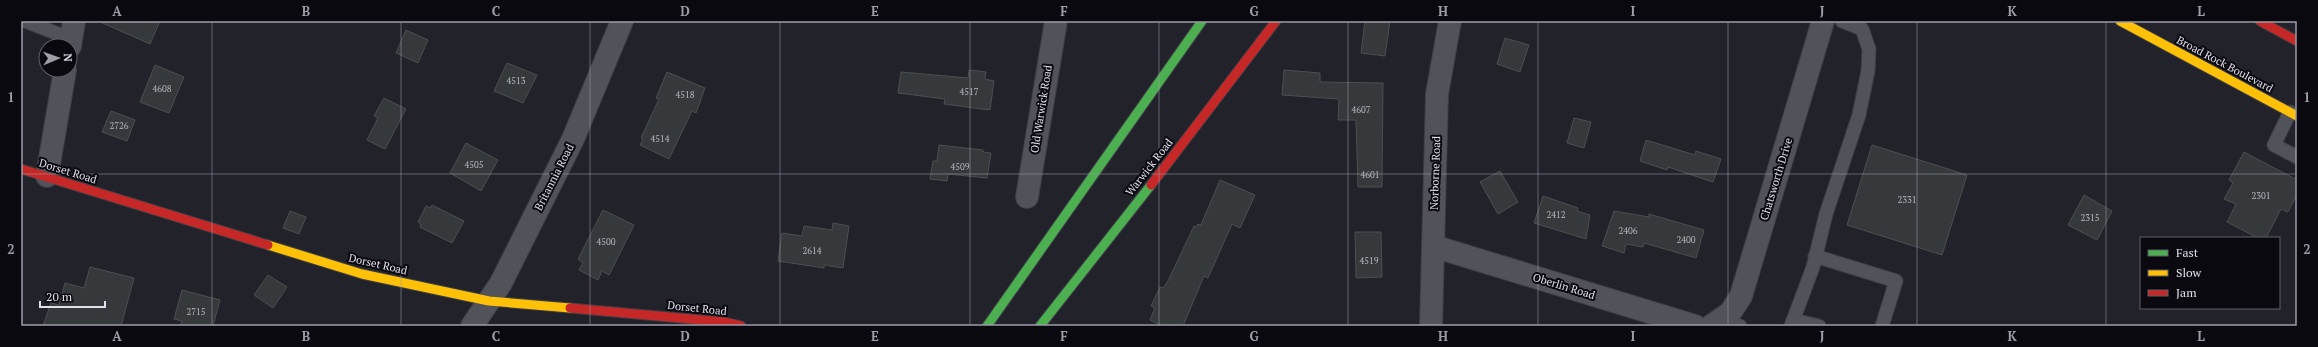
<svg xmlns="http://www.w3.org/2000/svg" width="2318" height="347" viewBox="0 0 2318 347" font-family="'PT Serif',serif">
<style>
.building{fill:#35393b;stroke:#4b4f50}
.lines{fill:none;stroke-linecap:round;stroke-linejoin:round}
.lane-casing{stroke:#3e3e46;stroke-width:15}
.street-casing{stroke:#3e3e46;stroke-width:24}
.fast-casing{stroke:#3e3e46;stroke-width:11}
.slow-casing{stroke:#3e3e46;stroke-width:11}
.jam-casing{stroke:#3e3e46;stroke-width:11}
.lane{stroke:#52525a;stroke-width:13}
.street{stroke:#52525a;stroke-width:22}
.fast{stroke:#4caf50;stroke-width:9}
.slow{stroke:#ffc107;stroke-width:9}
.jam{stroke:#c62828;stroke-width:9}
.grid{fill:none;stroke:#9e9da8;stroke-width:1;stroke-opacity:0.55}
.labels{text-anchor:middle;stroke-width:4;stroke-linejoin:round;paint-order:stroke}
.number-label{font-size:9px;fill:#b5b6bf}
.street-label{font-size:11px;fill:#e0dfeb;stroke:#0a0910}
.neatline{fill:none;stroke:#9e9da8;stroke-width:1.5}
.grid-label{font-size:13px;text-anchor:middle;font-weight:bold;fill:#9e9da8}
</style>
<rect width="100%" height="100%" fill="#22222b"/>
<g class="building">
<polygon points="98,21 160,21 150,44"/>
<polygon points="1365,21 1390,21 1385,56 1361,53"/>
<polygon points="406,30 428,40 418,63 396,53"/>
<polygon points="1505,38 1529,45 1520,72 1497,64"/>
<polygon points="507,63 537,75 523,103 494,91"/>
<polygon points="155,65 184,77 169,113 140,102"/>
<polygon points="969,70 986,72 985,79 994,81 990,110 944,104 945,99 898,93 901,72 968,78"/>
<polygon points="1284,70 1320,73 1320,82 1383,83 1382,187 1358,187 1356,120 1338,120 1339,99 1282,95"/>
<polygon points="667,72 705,88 696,113 692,111 669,159 640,145 643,139 641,138 659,99 656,98"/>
<polygon points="384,98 406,109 385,149 367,140 378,118 374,116"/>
<polygon points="111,111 135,120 127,141 102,132"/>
<polygon points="1574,118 1591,122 1584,148 1567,143"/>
<polygon points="1646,140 1695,155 1696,151 1721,159 1713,182 1668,167 1667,170 1640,161"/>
<polygon points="466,143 498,160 481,191 450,173"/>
<polygon points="939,145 983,150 983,152 991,153 987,178 948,174 947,181 930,179 933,161 937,161"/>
<polygon points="1872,145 1967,175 1942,255 1847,225"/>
<polygon points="2244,152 2297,180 2297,194 2288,212 2281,209 2266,238 2258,238 2227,222 2236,204 2224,199 2233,183 2229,180"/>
<polygon points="1500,171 1518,202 1498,214 1480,182"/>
<polygon points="1220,180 1255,195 1240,228 1232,224 1208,278 1204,276 1183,326 1163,326 1150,320 1155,308 1151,306 1160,287 1163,288 1168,281 1194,226 1196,227 1198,224 1201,225"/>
<polygon points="2084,195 2112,211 2097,240 2068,225"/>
<polygon points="1543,196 1578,208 1577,211 1590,215 1586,239 1534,223"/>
<polygon points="432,205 464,221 452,243 420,227 421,224 418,222 426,206 431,208"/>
<polygon points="603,210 634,225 609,275 602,271 598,280 579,270 583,263 578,259"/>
<polygon points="290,211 306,217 299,234 283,228"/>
<polygon points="1614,211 1649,217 1649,214 1704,230 1696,258 1644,243 1643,247 1626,244 1624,253 1602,246"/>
<polygon points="833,223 849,226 843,268 824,265 824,268 778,261 782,233 802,236 804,226 832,230"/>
<polygon points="1355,232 1381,232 1382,277 1356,278"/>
<polygon points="90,267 134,278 121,326 43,326 51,303 59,305 65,283 84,288"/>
<polygon points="268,275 287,287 273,308 254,295"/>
<polygon points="182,290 220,300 213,326 180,326 182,321 174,319"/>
</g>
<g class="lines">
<g class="lane-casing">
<g id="lane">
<polyline points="25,21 71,39"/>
<polyline points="2290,112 2274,145 2297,157"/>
<polyline points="1815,256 1896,281 1882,326"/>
<polyline points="1722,320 1740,326"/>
<polyline points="1793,320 1819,326"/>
<polyline points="1791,326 1813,267 1826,214 1859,115 1868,71 1869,49 1862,29 1842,21"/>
</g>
</g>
<g class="street-casing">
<g id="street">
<polyline points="70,46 74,21"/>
<polyline points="47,176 65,70"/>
<polyline points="1027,197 1056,21"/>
<polyline points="1433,246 1695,326"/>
<polyline points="472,326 501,283 573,139 622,21"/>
<polyline points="1431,326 1437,94 1450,21"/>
<polyline points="1711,326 1730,313 1741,296 1823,21"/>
</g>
</g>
<g class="fast-casing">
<g id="fast">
<polyline points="987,326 1202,21"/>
<polyline points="1040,326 1151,185"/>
</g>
</g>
<g class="slow-casing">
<g id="slow">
<polyline points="2120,21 2297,116"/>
<polyline points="268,245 362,274 489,301 570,308"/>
</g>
</g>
<g class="jam-casing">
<g id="jam">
<polyline points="2260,21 2297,41"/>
<polyline points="21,169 268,245"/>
<polyline points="1151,185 1276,21"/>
<polyline points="570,308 724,322 741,326"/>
</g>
</g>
<use href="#lane" class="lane"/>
<use href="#street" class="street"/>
<use href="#fast" class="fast"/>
<use href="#slow" class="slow"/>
<use href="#jam" class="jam"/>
</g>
<path class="grid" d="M 212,21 L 212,326M 401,21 L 401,326M 590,21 L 590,326M 780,21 L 780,326M 970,21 L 970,326M 1159,21 L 1159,326M 1348,21 L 1348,326M 1538,21 L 1538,326M 1728,21 L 1728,326M 1917,21 L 1917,326M 2106,21 L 2106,326M 21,174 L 2297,174"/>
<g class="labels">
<g class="number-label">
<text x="516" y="84">4513</text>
<text x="162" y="92">4608</text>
<text x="969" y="95">4517</text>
<text x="685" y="98">4518</text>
<text x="1361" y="113">4607</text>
<text x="119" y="129">2726</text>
<text x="660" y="142">4514</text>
<text x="474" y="168">4505</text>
<text x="960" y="170">4509</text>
<text x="1370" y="178">4601</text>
<text x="2261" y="199">2301</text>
<text x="1907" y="203">2331</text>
<text x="1556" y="218">2412</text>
<text x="2090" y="221">2315</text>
<text x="1628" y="234">2406</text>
<text x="1686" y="243">2400</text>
<text x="606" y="245">4500</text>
<text x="812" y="254">2614</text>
<text x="1369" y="264">4519</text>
<text x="196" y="315">2715</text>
</g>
<g class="street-label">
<text transform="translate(2225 64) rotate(28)" y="4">Broad Rock Boulevard</text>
<text transform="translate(1041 109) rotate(-81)" y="4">Old Warwick Road</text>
<text transform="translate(1149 167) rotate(-52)" y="4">Warwick Road</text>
<text transform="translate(68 171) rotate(17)" y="4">Dorset Road</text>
<text transform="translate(1435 173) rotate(-88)" y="4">Norborne Road</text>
<text transform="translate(554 177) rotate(-63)" y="4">Britannia Road</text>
<text transform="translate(1776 179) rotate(-73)" y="4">Chatsworth Drive</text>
<text transform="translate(378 264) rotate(13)" y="4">Dorset Road</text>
<text transform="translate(1564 286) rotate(17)" y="4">Oberlin Road</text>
<text transform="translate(697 308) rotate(6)" y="4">Dorset Road</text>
</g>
</g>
<rect width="2318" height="347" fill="none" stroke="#0a0910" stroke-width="44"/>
<rect x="2140" y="237" width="140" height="72" fill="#0a0910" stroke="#605f68"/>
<rect x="2148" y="250" width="20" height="6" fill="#4caf50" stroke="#605f68"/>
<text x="2176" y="257" font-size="12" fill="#e0dfeb">Fast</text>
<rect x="2148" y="270" width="20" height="6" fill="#ffc107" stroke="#605f68"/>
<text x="2176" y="277" font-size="12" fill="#e0dfeb">Slow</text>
<rect x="2148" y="290" width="20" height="6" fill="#c62828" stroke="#605f68"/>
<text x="2176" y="297" font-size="12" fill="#e0dfeb">Jam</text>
<g transform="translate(58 58) rotate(88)"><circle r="19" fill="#0a0910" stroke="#605f68"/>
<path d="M0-3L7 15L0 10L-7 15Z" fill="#9e9da8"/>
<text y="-6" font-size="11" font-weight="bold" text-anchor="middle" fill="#e0dfeb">N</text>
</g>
<path d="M40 301v6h65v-6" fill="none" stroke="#e0dfeb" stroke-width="2"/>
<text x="46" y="301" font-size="12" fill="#e0dfeb" stroke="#0a0910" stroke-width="3" paint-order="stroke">20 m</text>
<rect x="22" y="22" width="2274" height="303" class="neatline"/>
<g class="grid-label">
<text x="117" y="16">A</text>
<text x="306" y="16">B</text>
<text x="496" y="16">C</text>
<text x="685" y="16">D</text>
<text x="875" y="16">E</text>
<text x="1064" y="16">F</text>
<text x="1254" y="16">G</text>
<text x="1443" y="16">H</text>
<text x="1633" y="16">I</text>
<text x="1822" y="16">J</text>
<text x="2012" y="16">K</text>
<text x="2201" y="16">L</text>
<text x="11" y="102">1</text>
<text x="2307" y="102">1</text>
<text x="11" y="254">2</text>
<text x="2307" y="254">2</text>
<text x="117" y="341">A</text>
<text x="306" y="341">B</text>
<text x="496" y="341">C</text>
<text x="685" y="341">D</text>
<text x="875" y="341">E</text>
<text x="1064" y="341">F</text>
<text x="1254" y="341">G</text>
<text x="1443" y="341">H</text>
<text x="1633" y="341">I</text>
<text x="1822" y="341">J</text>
<text x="2012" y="341">K</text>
<text x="2201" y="341">L</text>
</g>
</svg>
